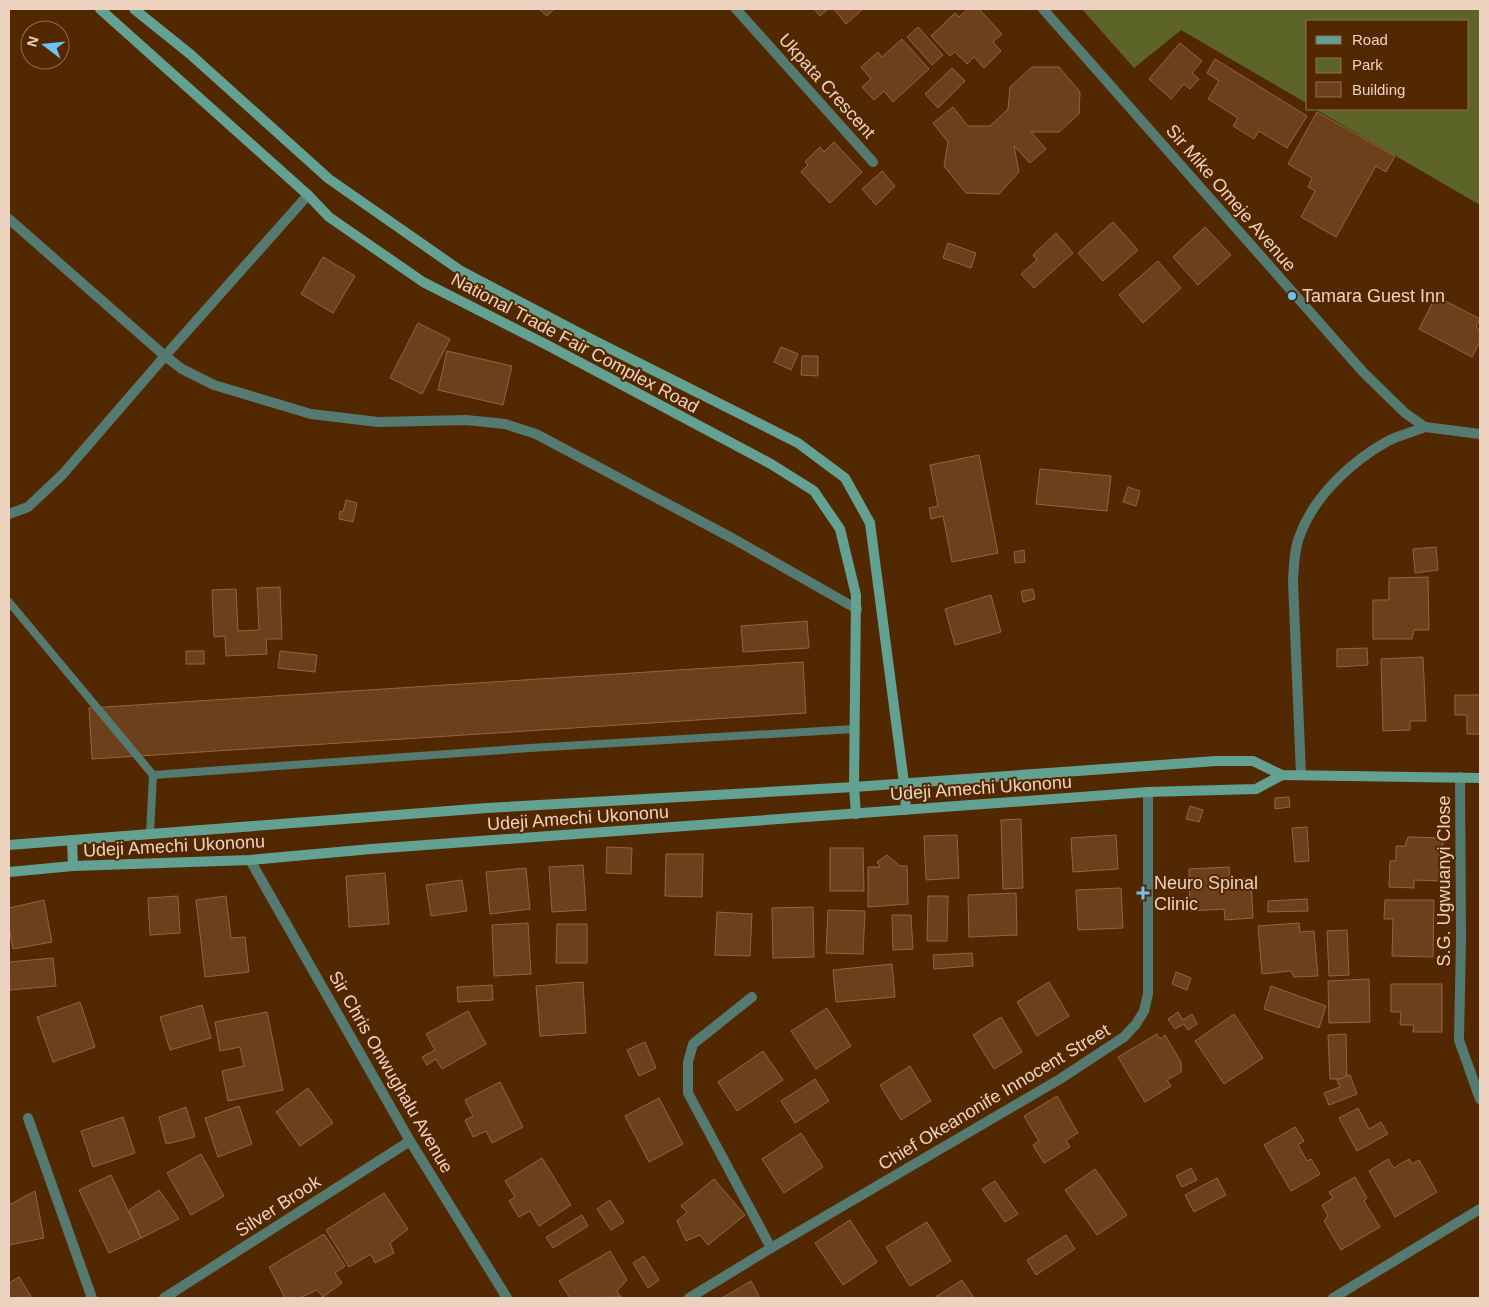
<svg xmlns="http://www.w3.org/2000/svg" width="1489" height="1307" viewBox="0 0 1489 1307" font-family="Arial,sans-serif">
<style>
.green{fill:#5c6527}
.building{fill:#6d401c;stroke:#946441}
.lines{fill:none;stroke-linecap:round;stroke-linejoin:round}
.lane{stroke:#547a71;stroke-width:8}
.street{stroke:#547a71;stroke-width:10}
.secondary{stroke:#63a192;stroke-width:10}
.poi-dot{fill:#6fc2f4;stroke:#522800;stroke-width:2}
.labels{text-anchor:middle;stroke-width:4;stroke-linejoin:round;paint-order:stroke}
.street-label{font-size:18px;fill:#eed2c0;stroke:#522800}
.poi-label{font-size:18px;fill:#eed2c0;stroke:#522800;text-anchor:start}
</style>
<rect width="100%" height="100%" fill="#522800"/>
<polygon class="green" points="1082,9 1480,9 1480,205 1315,109 1468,109 1468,21 1308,21 1308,104 1181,30 1134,68"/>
<g class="building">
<polygon points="539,9 554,9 547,16"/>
<polygon points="814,9 828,9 820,16"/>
<polygon points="834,9 863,9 846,24"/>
<polygon points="968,9 979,9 1002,34 993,42 1001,51 984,68 974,57 967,64 955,52 950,56 931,36 955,13 959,17"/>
<polygon points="918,27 943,55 932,65 907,37"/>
<polygon points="902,39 929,69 893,102 884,91 874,100 862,87 871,79 861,67 878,52 882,57"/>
<polygon points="1180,43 1202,61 1192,73 1199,79 1190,89 1184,84 1171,99 1149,79"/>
<polygon points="1215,59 1307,116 1287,148 1259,131 1254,139 1233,126 1238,118 1208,99 1219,81 1207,73"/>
<polygon points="1032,67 1059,67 1080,92 1079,114 1059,132 1031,132 1046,149 1030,163 1014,146 1019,172 999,194 966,193 944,166 948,142 933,123 953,107 968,126 990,126 1008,109 1010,87"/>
<polygon points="952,68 965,81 938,108 925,94"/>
<polygon points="1317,112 1395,156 1386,172 1376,166 1336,237 1301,217 1315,191 1308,187 1312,178 1288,164"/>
<polygon points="834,142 862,172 830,203 801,172 808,165 805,162 820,147 824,152"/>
<polygon points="882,171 895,186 876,205 862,189"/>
<polygon points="1113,222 1138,250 1103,281 1078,253"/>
<polygon points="1205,227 1231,255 1198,285 1173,257"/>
<polygon points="1056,233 1073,253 1034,288 1021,274 1037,260 1033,255"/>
<polygon points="948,243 976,253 971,268 943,258"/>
<polygon points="323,257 355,276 333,313 301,294"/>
<polygon points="1158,261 1181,288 1143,323 1119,295"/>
<polygon points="1436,296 1480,319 1476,327 1480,330 1480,341 1472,357 1419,329"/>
<polygon points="418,323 450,339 422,394 390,378"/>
<polygon points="781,347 798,354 791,370 774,362"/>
<polygon points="447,351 512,366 503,405 438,390"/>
<polygon points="802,356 818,356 818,376 801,375"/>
<polygon points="979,455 998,553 952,562 943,516 931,519 929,508 938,506 930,465"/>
<polygon points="1040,469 1111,476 1107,511 1036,504"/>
<polygon points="1128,487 1140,491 1136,506 1123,502"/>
<polygon points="346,500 357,503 353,522 339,519 340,511 343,512"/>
<polygon points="1436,547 1438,570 1415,573 1413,549"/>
<polygon points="1024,550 1025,562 1015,563 1014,552"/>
<polygon points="1428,577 1429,630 1414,630 1412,639 1373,639 1373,600 1389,600 1389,578"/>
<polygon points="280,587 282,639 266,639 267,654 226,656 225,636 214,637 212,590 236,589 238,631 259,630 257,588"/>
<polygon points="1033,589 1035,599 1023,602 1021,591"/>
<polygon points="991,595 1001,632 955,645 945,609"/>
<polygon points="807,621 809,648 743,652 741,626"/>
<polygon points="1367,648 1368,665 1337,667 1337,649"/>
<rect x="186" y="651" width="18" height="13"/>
<polygon points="280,651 317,655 315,672 278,668"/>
<polygon points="1423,657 1426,721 1410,721 1410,730 1383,731 1381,659"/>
<polygon points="803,662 806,713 92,759 89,708"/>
<polygon points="1455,695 1480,695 1480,734 1467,734 1467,715 1455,715"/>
<polygon points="1289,797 1290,807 1275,809 1275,798"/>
<polygon points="1190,806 1203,810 1199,822 1186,819"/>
<polygon points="1021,819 1023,888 1003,889 1001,820"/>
<polygon points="1307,827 1309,861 1295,862 1292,828"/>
<polygon points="957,835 959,878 926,880 924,836"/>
<polygon points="1116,835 1118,869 1073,872 1071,838"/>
<polygon points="1408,837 1443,838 1442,881 1414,880 1414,888 1389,887 1390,861 1396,861 1396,846 1405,846"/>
<polygon points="607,847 632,848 631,874 606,873"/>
<polygon points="830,848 863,848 864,891 830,891"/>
<polygon points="666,854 703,854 702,897 665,896"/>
<polygon points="887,855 900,866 907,866 908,904 868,907 868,867 880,867 877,862"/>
<polygon points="583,865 586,910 552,912 549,867"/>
<polygon points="1229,867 1230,879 1251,878 1253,918 1225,920 1224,909 1190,911 1189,869"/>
<polygon points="526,868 530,909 490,914 486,872"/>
<polygon points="385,873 389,924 349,927 346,876"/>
<polygon points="462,880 467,911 431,916 426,885"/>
<polygon points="1121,888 1123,928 1078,930 1076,890"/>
<polygon points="1016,893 1017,935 969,937 968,895"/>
<polygon points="178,896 180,933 150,935 148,898"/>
<polygon points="226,896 231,938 245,937 249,972 205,977 196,900"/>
<polygon points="928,896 948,896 947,941 927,941"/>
<polygon points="1307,899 1308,911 1268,912 1268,901"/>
<polygon points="44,900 52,942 13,949 9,927 9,908"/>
<polygon points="1385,900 1434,900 1433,957 1392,956 1393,919 1384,919"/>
<polygon points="813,907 814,957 773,958 772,908"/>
<polygon points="828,910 865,911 863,954 826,953"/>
<polygon points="717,912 752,914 750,956 715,955"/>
<polygon points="892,915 911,915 913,949 893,950"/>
<polygon points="528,923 531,974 494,976 492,925"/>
<polygon points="1299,923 1300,932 1314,931 1318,976 1294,977 1291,971 1262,974 1258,926"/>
<polygon points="557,924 587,924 587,963 556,963"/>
<polygon points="1347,930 1349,975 1329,976 1327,931"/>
<polygon points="972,953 973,966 934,969 933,955"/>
<polygon points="53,958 56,986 10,990 9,962"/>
<polygon points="892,964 895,997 836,1002 833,970"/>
<polygon points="1176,972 1191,978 1187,990 1172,984"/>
<polygon points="1369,979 1370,1022 1329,1023 1328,981"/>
<polygon points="583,982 586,1033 540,1036 536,986"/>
<polygon points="1049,982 1069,1016 1037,1036 1017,1002"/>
<polygon points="1391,984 1442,984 1442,1032 1413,1032 1414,1025 1400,1025 1401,1012 1391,1012"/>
<polygon points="492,985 493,1000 458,1002 457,987"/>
<polygon points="1271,986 1326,1006 1319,1028 1264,1009"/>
<polygon points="80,1002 95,1047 53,1062 37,1017"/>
<polygon points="202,1005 211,1038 170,1050 160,1017"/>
<polygon points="827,1008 851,1046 816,1069 791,1031"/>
<polygon points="468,1011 486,1044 442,1069 436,1059 427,1065 422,1057 435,1050 426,1034"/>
<polygon points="267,1012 283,1090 228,1101 222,1071 244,1066 240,1047 220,1051 215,1022"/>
<polygon points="1178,1012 1183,1020 1192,1014 1197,1024 1188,1030 1184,1024 1175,1029 1168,1019"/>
<polygon points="1234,1014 1263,1058 1224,1084 1195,1041"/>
<polygon points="1001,1017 1022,1052 994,1069 973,1035"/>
<polygon points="1157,1034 1160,1039 1165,1035 1181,1062 1181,1072 1167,1080 1171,1086 1145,1102 1118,1057"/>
<polygon points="1346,1034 1347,1079 1330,1079 1328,1035"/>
<polygon points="645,1042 656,1068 639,1076 627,1050"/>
<polygon points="763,1051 783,1080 737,1111 718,1082"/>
<polygon points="910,1066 931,1101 901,1120 880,1085"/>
<polygon points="1350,1075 1357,1094 1329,1105 1324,1093 1340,1087 1337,1080"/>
<polygon points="815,1079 829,1101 795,1123 781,1101"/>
<polygon points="500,1082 523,1127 492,1143 486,1131 473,1137 465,1120 473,1116 465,1100"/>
<polygon points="308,1088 333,1123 300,1146 276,1112"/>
<polygon points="1057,1096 1078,1133 1066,1140 1070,1147 1044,1163 1033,1145 1039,1141 1024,1116"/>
<polygon points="659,1098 683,1144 649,1162 625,1116"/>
<polygon points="239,1106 252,1144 218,1157 205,1118"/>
<polygon points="186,1107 195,1137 166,1144 159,1117"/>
<polygon points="1358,1108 1369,1129 1381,1122 1388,1134 1357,1151 1339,1118"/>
<polygon points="123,1117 135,1153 93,1167 81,1131"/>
<polygon points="1295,1127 1304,1141 1298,1145 1307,1161 1311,1159 1320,1174 1291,1191 1264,1145"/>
<polygon points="801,1133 823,1167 784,1193 762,1159"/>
<polygon points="201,1154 224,1196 191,1215 167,1173"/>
<polygon points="542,1158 571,1205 539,1226 530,1211 519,1217 509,1201 515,1197 505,1181"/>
<polygon points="1388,1159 1394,1168 1409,1159 1412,1164 1419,1160 1437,1192 1395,1217 1369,1171"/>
<polygon points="1191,1168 1197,1180 1182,1187 1176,1176"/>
<polygon points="1095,1169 1127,1215 1097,1235 1065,1190"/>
<polygon points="111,1175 141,1238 109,1253 79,1190"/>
<polygon points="1355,1177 1367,1198 1364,1201 1380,1227 1341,1250 1324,1221 1328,1216 1322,1205 1333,1198 1329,1192"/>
<polygon points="1217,1178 1226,1195 1194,1212 1185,1195"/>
<polygon points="714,1179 745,1215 708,1245 700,1235 686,1241 677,1221 687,1212 681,1206"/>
<polygon points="995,1181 1018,1214 1005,1222 982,1189"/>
<polygon points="159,1190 179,1219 141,1238 129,1210"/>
<polygon points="35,1191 44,1238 9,1245 9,1205"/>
<polygon points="384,1193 408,1229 390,1243 394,1253 375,1263 371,1254 349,1267 326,1230"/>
<polygon points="610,1200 624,1222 611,1230 597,1209"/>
<polygon points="582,1215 588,1226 553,1248 546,1237"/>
<polygon points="850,1220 877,1262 843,1285 815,1243"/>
<polygon points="927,1222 951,1261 910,1286 886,1247"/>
<polygon points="324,1234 345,1266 335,1273 342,1283 323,1297 317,1290 300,1298 285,1298 269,1267"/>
<polygon points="1066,1235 1075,1249 1036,1275 1027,1260"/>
<polygon points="610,1251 627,1280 617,1291 621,1297 570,1298 559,1281"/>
<polygon points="644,1256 659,1280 648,1288 633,1263"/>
<polygon points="19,1277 32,1298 9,1298 9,1283"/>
<polygon points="962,1280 974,1298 934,1298"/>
<polygon points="751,1281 760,1298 722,1298"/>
</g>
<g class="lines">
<g class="lane">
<polyline points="9,602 153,775 530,748 855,729"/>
<polyline points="150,834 153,775"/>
</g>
<g class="street">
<polyline points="736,9 873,162"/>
<polyline points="1043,9 1363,372 1405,413 1425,427 1480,434"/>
<polyline points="308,195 165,356 182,369 214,385 311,414 378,422 466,420 505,424 536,434 732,538 857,609"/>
<polyline points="9,219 165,356 63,474 28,507 9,514"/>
<path d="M 1301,775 L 1293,581 C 1294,566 1294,549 1300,535 C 1314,496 1353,460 1388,441 C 1400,435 1413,432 1425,427"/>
<polyline points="1460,777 1461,938 1459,1040 1480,1099"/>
<polyline points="250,860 410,1141 507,1298"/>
<polyline points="752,997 693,1044 688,1062 688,1093 771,1248"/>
<polyline points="28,1118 92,1298"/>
<polyline points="164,1298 410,1141"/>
<polyline points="689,1298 771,1248 1060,1079 1124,1037 1136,1024 1144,1011 1148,994 1148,792"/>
<polyline points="1333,1298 1480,1209"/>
</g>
<g class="secondary">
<polyline points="100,9 308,195 329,217 423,282 549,346 771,464 814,491 840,529 856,595 854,787 856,814"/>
<polyline points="134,9 190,54 329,179 461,271 583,335 798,443 845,478 870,523 904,783 906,810"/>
<polyline points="72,840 73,866"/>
<polyline points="9,845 487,808 854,787 1216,761 1253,761 1282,775 1480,778"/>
<polyline points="9,872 73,866 250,860 371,849 1148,792 1256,789 1282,775"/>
</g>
</g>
<g class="poi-dot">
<circle cx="1292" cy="296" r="5"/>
<path d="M1140.5 885.5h5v5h5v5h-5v5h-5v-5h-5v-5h5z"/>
</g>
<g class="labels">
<g class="street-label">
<text transform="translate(827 86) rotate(48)" y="6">Ukpata Crescent</text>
<text transform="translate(1231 198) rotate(49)" y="6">Sir Mike Omeje Avenue</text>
<text transform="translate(575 343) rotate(28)" y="6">National Trade Fair Complex Road</text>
<text transform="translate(981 788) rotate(-4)" y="6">Udeji Amechi Ukononu</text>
<text transform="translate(578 818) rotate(-4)" y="6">Udeji Amechi Ukononu</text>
<text transform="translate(174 846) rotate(-3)" y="6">Udeji Amechi Ukononu</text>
<text transform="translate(1444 881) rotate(-90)" y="6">S.G. Ugwuanyi Close</text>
<text transform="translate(391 1072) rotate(60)" y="6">Sir Chris Onwughalu Avenue</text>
<text transform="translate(994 1097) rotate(-31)" y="6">Chief Okeanonife Innocent Street</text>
<text transform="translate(278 1206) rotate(-33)" y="6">Silver Brook</text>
</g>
<g class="poi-label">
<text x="1302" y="302">Tamara Guest Inn</text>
<text x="1154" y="889">Neuro Spinal<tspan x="1154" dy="21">Clinic</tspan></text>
</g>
</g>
<rect width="1489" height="1307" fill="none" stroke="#eed2c0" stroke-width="20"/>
<rect x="1306" y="20" width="162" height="90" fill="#522800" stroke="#906c4d"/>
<rect x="1316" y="36" width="25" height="8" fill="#63a192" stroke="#906c4d"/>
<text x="1352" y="45" font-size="15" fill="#eed2c0">Road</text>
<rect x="1316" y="58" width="25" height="15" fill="#5c6527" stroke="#906c4d"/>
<text x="1352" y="70" font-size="15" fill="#eed2c0">Park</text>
<rect x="1316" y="82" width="25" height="15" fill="#6d401c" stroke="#906c4d"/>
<text x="1352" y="95" font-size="15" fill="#eed2c0">Building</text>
<g transform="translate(45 45) rotate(286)"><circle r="24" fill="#522800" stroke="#906c4d"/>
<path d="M0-4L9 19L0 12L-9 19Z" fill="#6fc2f4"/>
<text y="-8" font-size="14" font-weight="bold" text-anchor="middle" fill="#eed2c0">N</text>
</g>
</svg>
